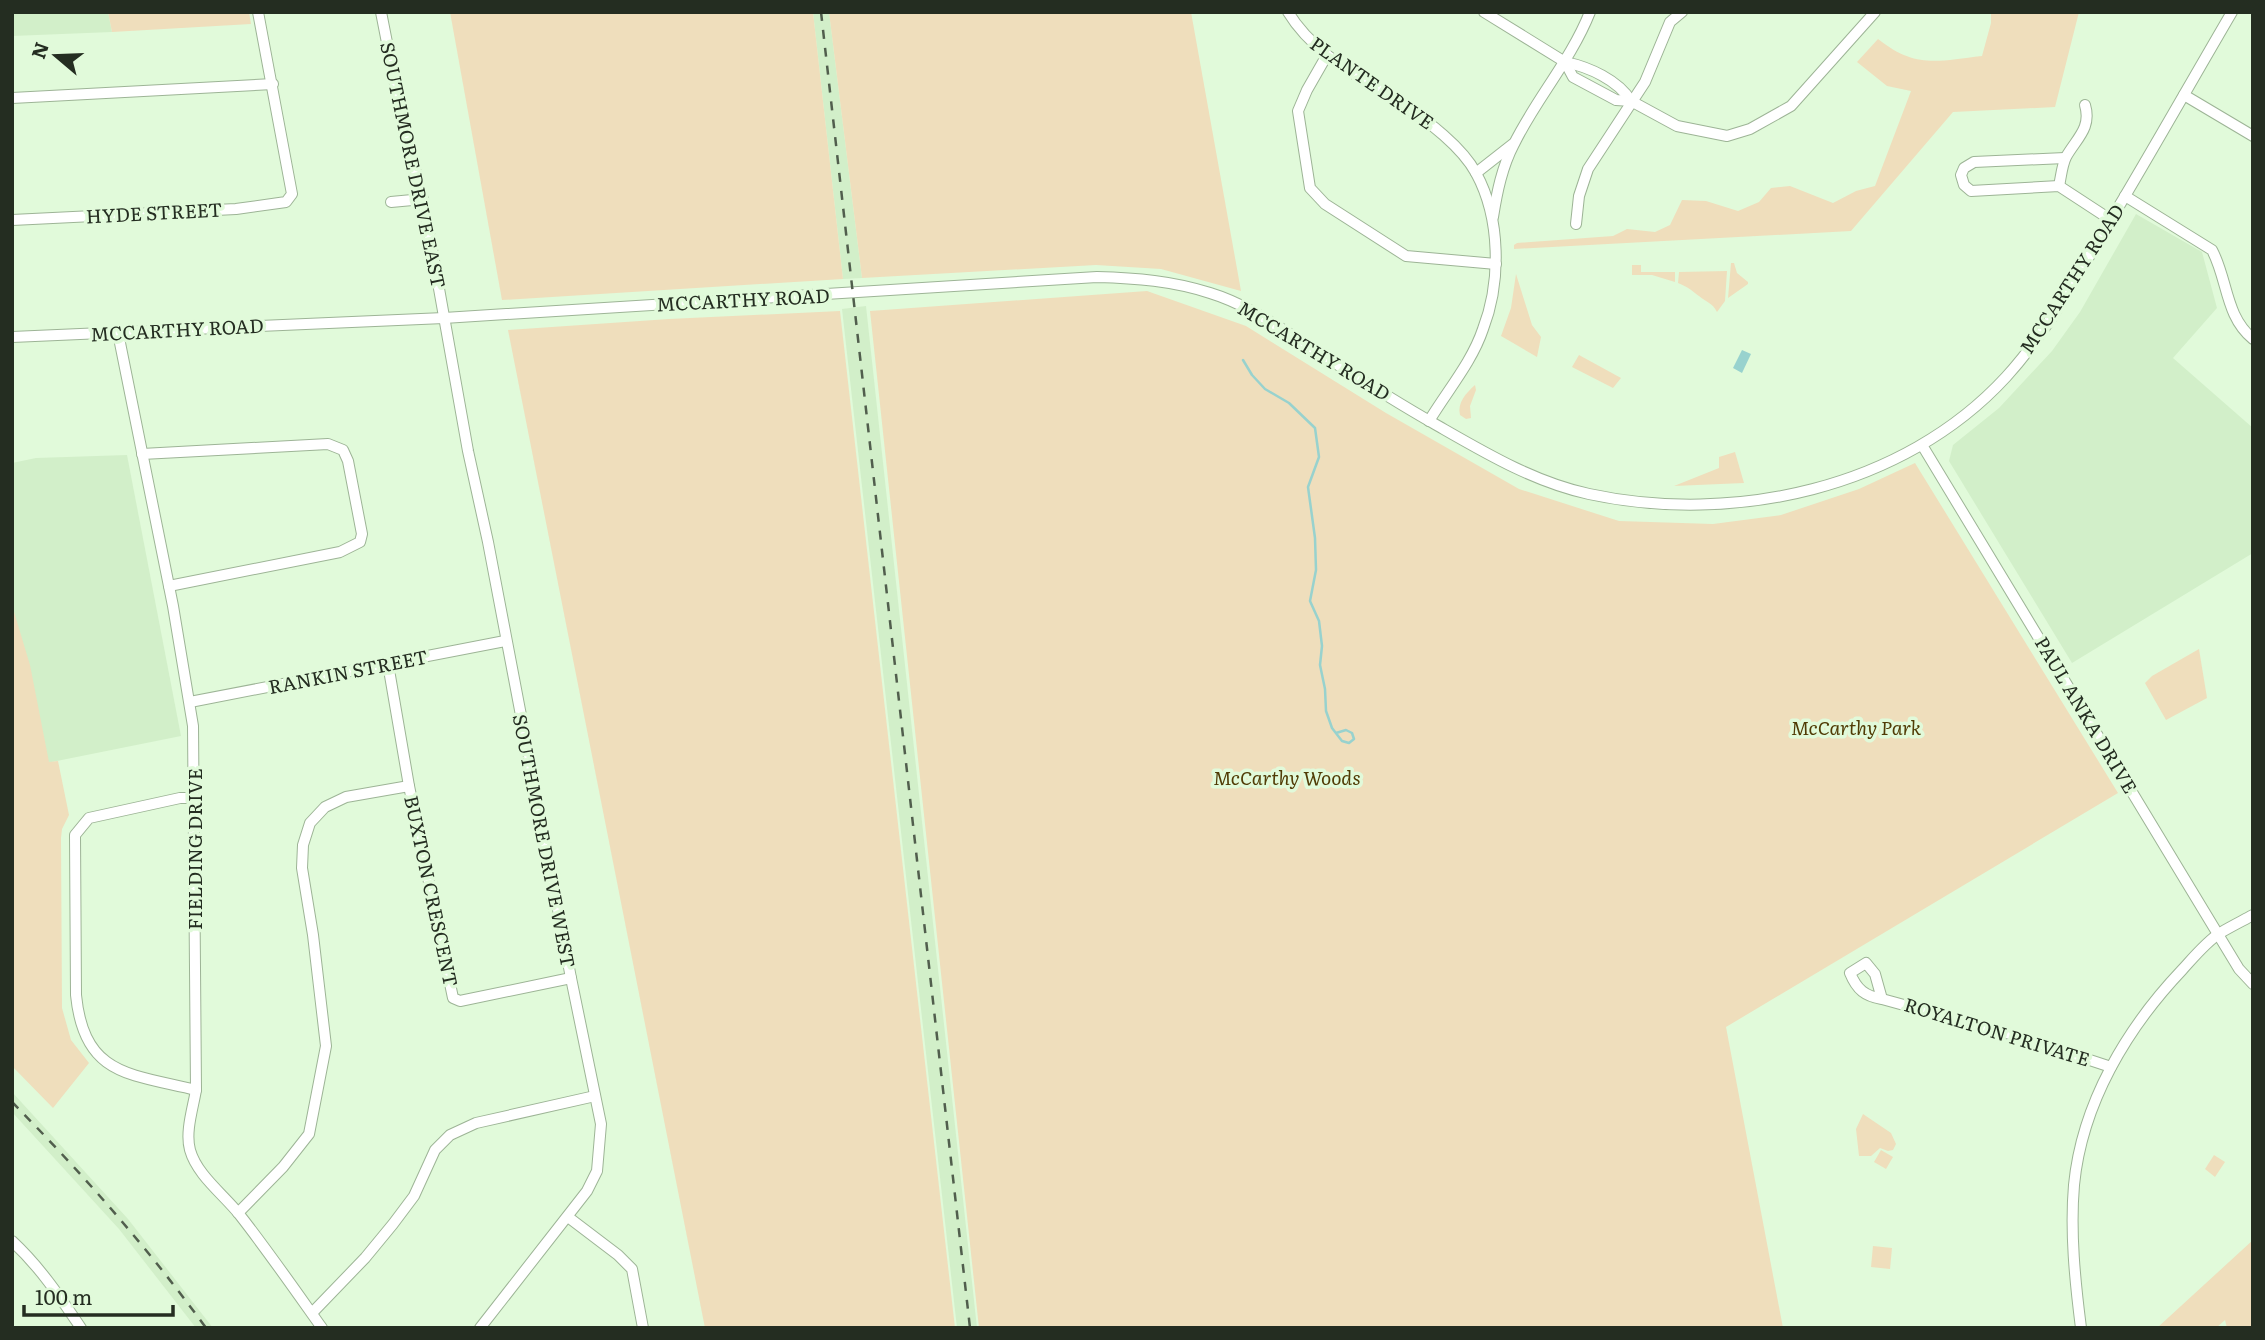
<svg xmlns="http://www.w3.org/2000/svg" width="2265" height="1340" viewBox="0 0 2265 1340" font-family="Literata,serif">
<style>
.built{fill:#d2efc9}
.green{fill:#efdebc}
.water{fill:#98d2ce}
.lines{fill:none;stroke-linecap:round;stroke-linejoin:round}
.stream{stroke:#98d2ce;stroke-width:2.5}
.minor-casing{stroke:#9db496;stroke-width:12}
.minor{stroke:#fff;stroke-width:10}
.rail{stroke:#515e4d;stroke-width:2.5;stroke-dasharray:9 9;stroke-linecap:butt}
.labels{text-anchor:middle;stroke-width:7;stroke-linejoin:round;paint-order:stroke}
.street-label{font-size:19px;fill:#242d21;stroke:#e1fada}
.park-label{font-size:19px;font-style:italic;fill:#503b05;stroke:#e1fada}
</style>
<rect width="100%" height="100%" fill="#e1fada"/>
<g class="built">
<polygon points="12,12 108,12 112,32 12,36"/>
<polygon points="813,12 829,12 862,278 843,279"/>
<polygon points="2136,214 2202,252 2217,308 2173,358 2253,428 2253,553 2072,663 1949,461 1953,445 1999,408 2052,351 2080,312"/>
<polygon points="866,306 977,1328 957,1328 842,309"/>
<polygon points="127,455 181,736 12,770 12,463 36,458"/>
<polygon points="12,1092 128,1219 213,1328 196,1328 119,1229 12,1112"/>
</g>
<g class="green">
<polygon points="108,12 249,12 251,24 112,32"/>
<polygon points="450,12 813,12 843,279 502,300"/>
<polygon points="829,12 1191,12 1241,291 1161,269 1096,265 862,278"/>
<path d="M 1991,12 L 2079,12 L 2055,107 L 1953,112 L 1851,231 L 1514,249 L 1514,245 L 1517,243 L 1613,236 L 1627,229 L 1655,232 L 1670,225 L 1682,200 L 1706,201 L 1738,211 L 1759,202 L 1771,188 L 1790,186 L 1833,203 L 1856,191 L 1875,186 L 1911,91 L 1887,86 L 1857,62 L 1878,39 C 1916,69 1937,61 1982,56 L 1991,23 Z"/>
<polygon points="1731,263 1734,263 1737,273 1748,282 1748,284 1728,298"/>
<polygon points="1632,265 1641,265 1641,272 1675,272 1675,282 1652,275 1632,275"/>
<path d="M 1727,271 L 1725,301 L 1717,312 C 1712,302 1707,303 1699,296 C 1691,290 1688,287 1678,283 L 1679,272 Z"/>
<polygon points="1516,274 1532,325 1541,337 1537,357 1501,336 1511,308"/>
<polygon points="1147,291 1246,326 1386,413 1519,489 1619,521 1713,524 1781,515 1859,489 1915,463 2118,793 1726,1027 1783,1328 979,1328 870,311"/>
<polygon points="840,311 955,1328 705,1328 508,330 669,319"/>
<polygon points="1579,355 1621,378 1613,388 1572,367"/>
<path d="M 1475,385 L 1476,390 L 1470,406 L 1471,418 L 1466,419 L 1460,415 C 1457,403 1466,393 1475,385 Z"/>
<polygon points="1735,452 1744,483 1674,486 1719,468 1719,457"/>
<polygon points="12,605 30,665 49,762 58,761 69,815 62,829 61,838 62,1008 71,1040 89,1063 53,1108 12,1066"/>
<polygon points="2199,649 2207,698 2166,720 2145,683 2152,676"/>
<polygon points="1863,1114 1891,1133 1896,1144 1893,1150 1888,1151 1880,1148 1871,1156 1859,1156 1856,1129"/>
<polygon points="1881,1150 1893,1157 1886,1169 1874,1162"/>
<polygon points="2214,1155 2225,1162 2215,1177 2205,1169"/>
<polygon points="2253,1240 2253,1328 2227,1328 2225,1320 2216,1328 2157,1328"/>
<polygon points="1873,1246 1892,1248 1890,1269 1871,1267"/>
</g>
<polygon class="water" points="1742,350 1751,354 1742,373 1733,368"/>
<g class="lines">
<polyline class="stream" points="1243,360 1252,375 1265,389 1289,403 1315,428 1319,457 1308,487 1315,538 1316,570 1310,601 1319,621 1322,646 1320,665 1325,689 1326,711 1332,728 1342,741 1349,743 1354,739 1352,733 1346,730 1336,733"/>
<g class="minor-casing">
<g id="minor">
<polyline points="381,12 402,119 423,199 468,451 488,542 571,978 601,1124 597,1171 587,1191 480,1328"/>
<path d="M 1288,12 C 1314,55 1362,78 1403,105 C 1428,121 1462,147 1476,173 C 1501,219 1501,282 1483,329 C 1472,362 1447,391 1429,421"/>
<path d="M 1484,12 L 1565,62 C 1589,67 1618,80 1631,101"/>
<polyline points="1327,55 1307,90 1298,111 1310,188 1325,204 1406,256 1496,264"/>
<polyline points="1565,62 1573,77 1616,100 1631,101 1677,126 1727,136 1750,129 1791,106 1875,12"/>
<polyline points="2184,95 2253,136"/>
<polyline points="12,98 273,84"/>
<polyline points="2065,158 1974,162 1964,168 1961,175 1964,185 1971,191 2059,186 2111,220"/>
<polyline points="1476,173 1513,144"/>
<path d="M 2059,186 C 2061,177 2062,165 2066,157 C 2076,139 2092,128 2085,105"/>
<path d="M 2125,196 L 2212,250 C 2228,280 2225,316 2253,339"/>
<polyline points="391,202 423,199"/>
<path d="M 1493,217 C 1497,192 1502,167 1514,144 C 1536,99 1571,60 1590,12"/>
<polyline points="12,220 236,209 286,202 292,194 258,12"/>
<polyline points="1576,224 1579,196 1588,169 1645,82 1670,22 1682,12"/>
<path d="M 118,333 L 173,606 L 193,726 L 196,1090 C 193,1108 185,1132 190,1150 C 197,1175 223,1194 239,1214 C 268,1251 295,1290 322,1328"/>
<path d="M 12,337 L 444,318 L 1097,277 C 1136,278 1173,281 1210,293 C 1243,303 1271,322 1299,340 C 1343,368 1387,397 1433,423 C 1482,451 1533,482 1589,494 C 1733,525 1903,489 2006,377 C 2048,331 2077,276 2109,223 C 2151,153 2191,82 2232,12"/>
<polyline points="1922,445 2239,969 2253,984"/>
<polyline points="142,454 328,444 343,450 348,461 362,534 360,542 340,552 169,586"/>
<polyline points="388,664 409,786 453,998 460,1001 571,978"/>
<polyline points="190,702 505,641"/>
<path d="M 194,798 L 180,798 L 89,818 L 75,835 L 76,995 C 84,1076 130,1074 196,1090"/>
<path d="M 1882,999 C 1865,996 1857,990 1850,973 L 1866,963 L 1875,974 L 1882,999 L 2017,1036 L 2111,1067"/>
<polyline points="238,1213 283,1167 309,1134 326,1046 313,935 302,868 303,845 310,823 325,807 346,797 409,786"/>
<polyline points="568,1217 618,1255 632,1269 643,1328"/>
<path d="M 12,1241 C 40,1267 60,1297 81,1328"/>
<polyline points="312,1313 365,1258 393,1224 414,1196 435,1150 450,1135 476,1123 595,1096"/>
<path d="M 2081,1328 C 2075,1281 2070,1232 2074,1185 C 2082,1103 2127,1028 2182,970 C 2193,958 2206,942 2220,933 C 2230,927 2242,921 2253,915"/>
</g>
</g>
<use href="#minor" class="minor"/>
<g class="rail">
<polyline points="821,12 970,1328"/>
<path d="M 12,1102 C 81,1172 148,1248 206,1328"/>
</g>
</g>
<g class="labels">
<g class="street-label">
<text transform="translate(1372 83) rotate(35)" y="7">PLANTE DRIVE</text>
<text transform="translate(413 165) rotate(78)" y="7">SOUTHMORE DRIVE EAST</text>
<text transform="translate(154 213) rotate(-3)" y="7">HYDE STREET</text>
<text transform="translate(2072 279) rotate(-57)" y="7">MCCARTHY ROAD</text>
<text transform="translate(743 300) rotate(-3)" y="7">MCCARTHY ROAD</text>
<text transform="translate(177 330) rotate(-3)" y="7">MCCARTHY ROAD</text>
<text transform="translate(1314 351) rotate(31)" y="7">MCCARTHY ROAD</text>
<text transform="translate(348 672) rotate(-11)" y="7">RANKIN STREET</text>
<text transform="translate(2086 715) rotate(59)" y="7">PAUL ANKA DRIVE</text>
<text transform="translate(544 841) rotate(79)" y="7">SOUTHMORE DRIVE WEST</text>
<text transform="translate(195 849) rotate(-90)" y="7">FIELDING DRIVE</text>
<text transform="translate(431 891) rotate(78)" y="7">BUXTON CRESCENT</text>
<text transform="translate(1997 1032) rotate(17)" y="7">ROYALTON PRIVATE</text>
</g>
<g class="park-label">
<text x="1856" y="735">McCarthy Park</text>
<text x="1287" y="785">McCarthy Woods</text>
</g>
</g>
<rect width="2265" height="1340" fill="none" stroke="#242d21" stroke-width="28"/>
<g transform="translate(56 56) rotate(289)" stroke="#e1fada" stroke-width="5" paint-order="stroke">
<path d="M0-5L12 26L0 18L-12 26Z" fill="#242d21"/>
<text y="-10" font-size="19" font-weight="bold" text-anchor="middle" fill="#242d21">N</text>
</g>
<path d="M24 1305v10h149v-10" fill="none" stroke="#242d21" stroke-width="3.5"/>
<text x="35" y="1305" font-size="21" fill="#242d21" stroke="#e1fada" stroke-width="5" paint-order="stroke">100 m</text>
</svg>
